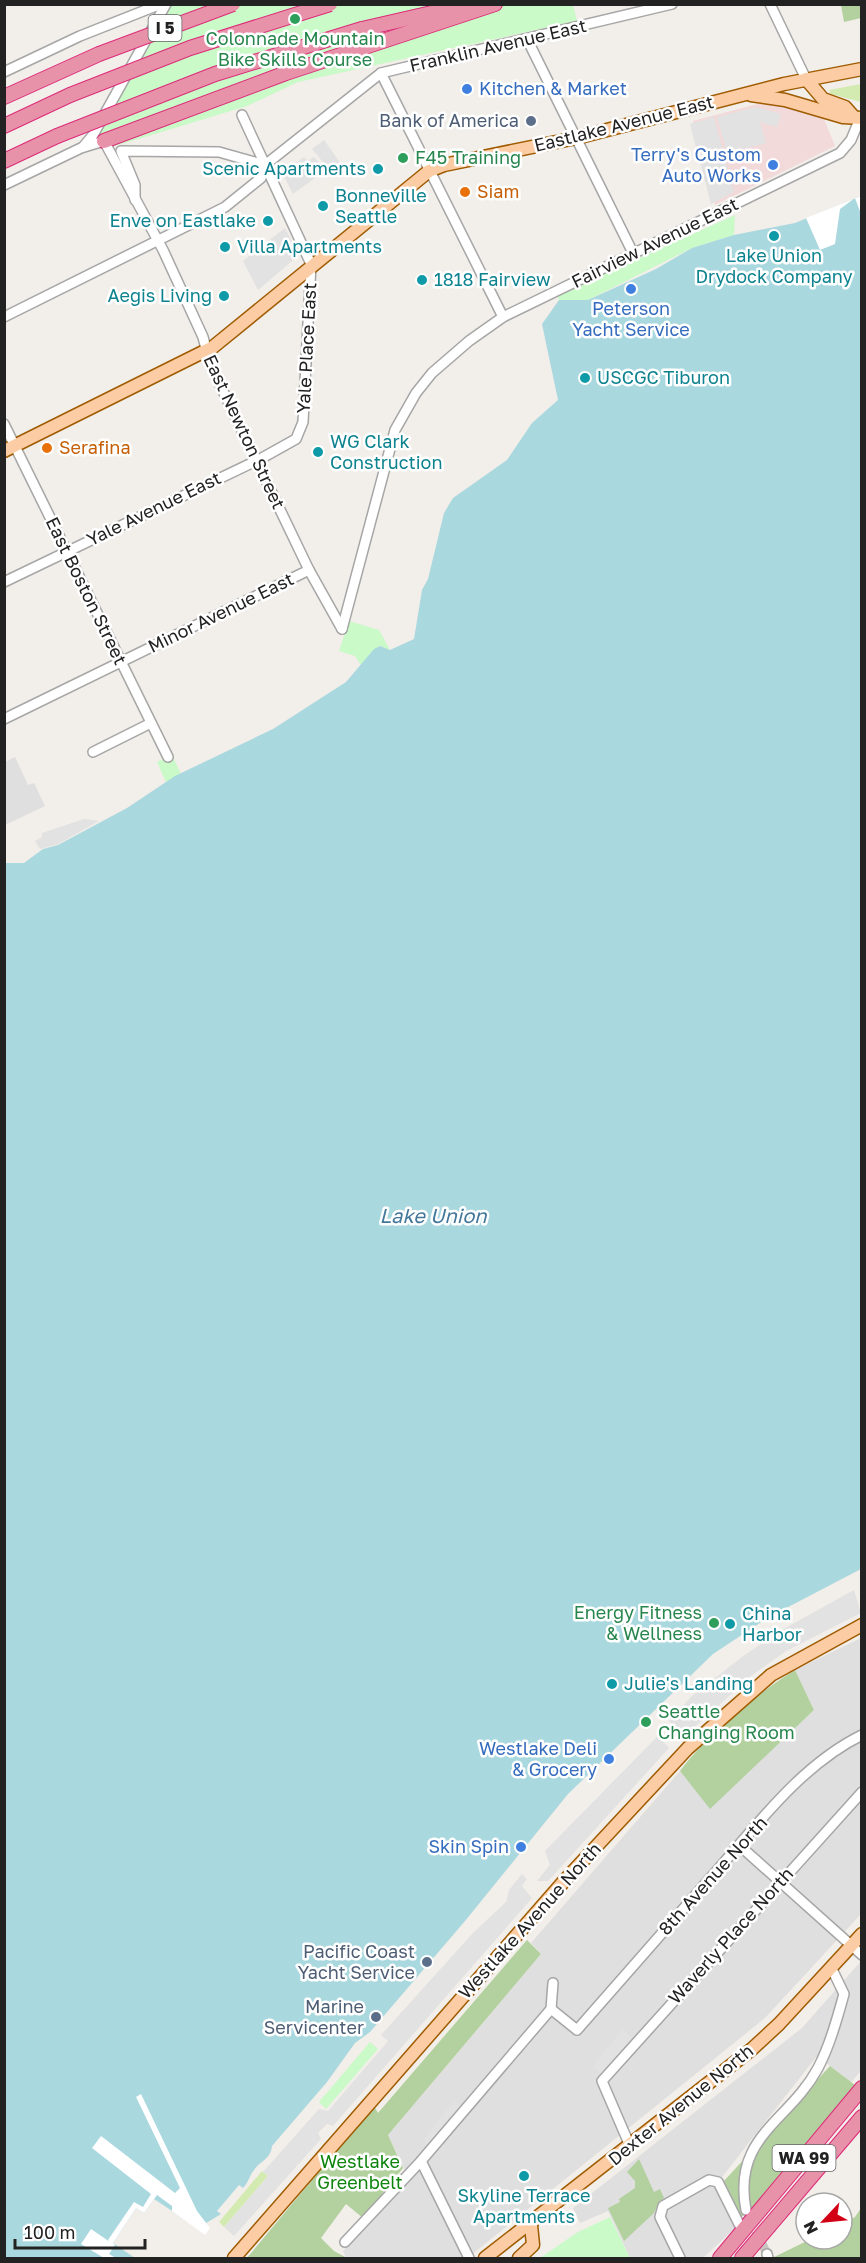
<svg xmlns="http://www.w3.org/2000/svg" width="866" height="2263" viewBox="0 0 866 2263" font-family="'Golos Text',sans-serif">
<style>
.residential{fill:#e0dfdf}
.commercial{fill:#f2d9da}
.grass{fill:#d3ebb0}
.forest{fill:#b2d19e}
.park{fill:#c9fac8}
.parking{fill:#e2e2e2}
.water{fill:#aad8df}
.pier{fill:#fff}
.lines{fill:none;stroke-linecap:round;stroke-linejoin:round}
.minor-tunnel{stroke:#c8c5c1;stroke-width:9;stroke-dasharray:9 4.5;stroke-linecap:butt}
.minor-casing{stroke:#a6a6a6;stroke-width:12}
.major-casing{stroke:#9f5b00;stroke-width:15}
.highway-casing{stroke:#dc2a78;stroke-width:16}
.minor{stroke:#fff;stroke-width:9}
.major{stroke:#fccda4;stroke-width:12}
.highway{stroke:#e892aa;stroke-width:14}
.highway-bridge-casing{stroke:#dc2a78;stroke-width:16;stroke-linecap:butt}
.highway-bridge{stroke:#e892aa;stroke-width:14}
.leisure-dot{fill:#2e9e5b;stroke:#fff;stroke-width:2}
.shop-dot{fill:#3f7fe0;stroke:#fff;stroke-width:2}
.service-dot{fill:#5c6f8a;stroke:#fff;stroke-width:2}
.culture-dot{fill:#0f9aa8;stroke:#fff;stroke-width:2}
.food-dot{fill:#e8710a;stroke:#fff;stroke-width:2}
.labels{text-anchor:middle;stroke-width:5;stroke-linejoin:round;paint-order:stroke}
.shield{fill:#fff;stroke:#646464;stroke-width:1.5}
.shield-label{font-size:16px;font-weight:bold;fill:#222}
.leisure-label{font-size:18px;fill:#27864d;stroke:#fff;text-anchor:start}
.street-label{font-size:18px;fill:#222;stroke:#fff}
.shop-label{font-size:18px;fill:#366cbe;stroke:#fff;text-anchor:end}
.service-label{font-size:18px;fill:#4e5e75;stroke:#fff;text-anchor:end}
.culture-label{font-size:18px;fill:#0d838f;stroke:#fff;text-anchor:start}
.food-label{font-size:18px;fill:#c56008;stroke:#fff;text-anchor:start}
.park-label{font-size:18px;fill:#0e840c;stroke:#fff}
.water-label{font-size:20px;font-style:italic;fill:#44789b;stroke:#fff}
</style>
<rect width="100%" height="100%" fill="#f2eee9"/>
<g class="residential">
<polygon points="15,757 28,785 34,783 45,806 5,825 5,762"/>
<polygon points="861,1638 861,1914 765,2018 475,2252 464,2258 346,2258 343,2251 410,2181 388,2135 541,1954 531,1943 680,1771 710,1808 814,1710 795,1670"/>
<polygon points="861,1961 861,2071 851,2082 817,2056 715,2186 735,2228 703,2258 630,2258 608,2211 580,2223 573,2208 802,2028"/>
</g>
<polygon class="commercial" points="765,102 824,119 835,146 715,205 693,121"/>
<g class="grass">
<polygon points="861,84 861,102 831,94 829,90"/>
<polygon points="262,2171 268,2176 224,2227 219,2222"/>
</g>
<g class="forest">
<polygon points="841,5 861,5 861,18 844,22"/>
<path d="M 795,1670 L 814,1710 L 710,1809 L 680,1771 C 705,1737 759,1692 795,1670 Z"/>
<polygon points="527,1940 541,1954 388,2135 403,2168 363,2218 346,2204 321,2238 334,2251 347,2258 247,2258 374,2106 378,2113"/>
<polygon points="830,2066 855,2085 753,2209 741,2217 724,2181"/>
<polygon points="639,2159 654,2192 660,2189 664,2198 659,2202 654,2213 624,2241 608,2208 620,2202 619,2199 635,2188 635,2181 627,2172"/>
<polygon points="861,2208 861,2258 772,2258 811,2239 842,2239 842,2224 855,2217"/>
</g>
<g class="park">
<polygon points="172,5 573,5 577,21 298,82 247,106 112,147 97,132 143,46"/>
<polygon points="735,215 734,235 692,248 588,300 559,300 557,295"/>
<polygon points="349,621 379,630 390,650 380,646 361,665 355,656 339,651"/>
<polygon points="172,755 181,774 166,782 157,762"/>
<polygon points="370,2042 378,2049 326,2109 319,2102"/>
<polygon points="610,2217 630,2258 540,2258 578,2232"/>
</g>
<g class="parking">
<polygon points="756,107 781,114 777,127 760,122 766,143 727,153 717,117"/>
<polygon points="714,117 734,192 711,204 699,158 703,157 700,147 696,148 690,124"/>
<polygon points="324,140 343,167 334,175 312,149"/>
<polygon points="304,157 308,161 314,157 320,164 314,169 319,175 293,194 283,174"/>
<polygon points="285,228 299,255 258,290 243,261"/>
<polygon points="84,819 99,821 58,844 40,849 35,841 42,837 42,833"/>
<polygon points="854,1590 861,1613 786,1651 751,1676 684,1737 669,1721 692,1696 742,1657 780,1631"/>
<polygon points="658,1736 669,1748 548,1881 537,1881 550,1865 545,1851"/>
<polygon points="522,1874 527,1879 522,1886 532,1898 333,2126 327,2124 318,2133 321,2139 234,2236 224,2227 268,2176 263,2172 319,2109 328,2111 388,2041 381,2035 473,1933 506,1902 509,1890"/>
<polygon points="623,2029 632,2038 601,2074 592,2067"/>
<polygon points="454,2101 459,2106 428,2145 423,2140"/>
</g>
<path class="water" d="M 861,196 L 861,1569 L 769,1617 L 713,1654 L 568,1794 L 465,1921 L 370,2032 L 355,2043 L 327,2082 L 272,2146 C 271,2159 260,2161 254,2170 C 249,2176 249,2182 243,2188 L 239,2185 L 217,2211 L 221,2214 L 198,2228 L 154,2199 L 144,2213 L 136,2208 L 113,2243 L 135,2258 L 5,2258 L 5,863 L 24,863 L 43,849 L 58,845 L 127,808 L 175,776 L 273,729 L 346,682 L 374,649 L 380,646 L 390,650 L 414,639 L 422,590 L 428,579 L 444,513 L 453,498 L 507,460 L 532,423 L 558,400 L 542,324 L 559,300 L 588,300 L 656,269 L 692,248 L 734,235 L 795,223 Z"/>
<g class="pier">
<polygon points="861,196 861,214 855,198 840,209 835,244 820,250 806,218"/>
<polygon points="141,2094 197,2211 210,2228 205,2235 172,2211 172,2206 157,2195 144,2213 136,2208 113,2243 115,2245 109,2254 116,2258 104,2258 81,2244 91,2229 110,2242 108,2240 134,2202 143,2207 151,2194 92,2148 101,2136 175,2193 180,2188 136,2097"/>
</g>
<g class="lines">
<polyline class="minor-tunnel" points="750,2219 767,2254"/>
<g class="minor-casing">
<g id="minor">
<polyline points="770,4 806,79"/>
<polyline points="527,39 633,253"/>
<polyline points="4,72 80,36 161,4"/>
<polyline points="381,73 503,317"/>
<polyline points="83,147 93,135 166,4"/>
<polyline points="4,185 81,148 104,141 163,250 203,337 210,364 309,570 342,629"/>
<polyline points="135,200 135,185 121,151 219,152 265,165"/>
<polyline points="4,317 225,207 261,178 265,165 381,73 672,4"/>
<polyline points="4,424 168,757"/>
<polyline points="4,582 262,458 296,439 303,422 311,264 242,115"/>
<polyline points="342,629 395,430 416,393 432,373 469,341 503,317 840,153 851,140 860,118"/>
<polyline points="4,719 309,570"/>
<polyline points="93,752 151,723"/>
<polyline points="739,1845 862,1955"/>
<path d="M 551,2009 L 577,2030 C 622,1978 668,1927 713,1875 C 757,1825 801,1765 862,1735"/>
<polyline points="551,2009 553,1983"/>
<polyline points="630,2146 602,2081 862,1792"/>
<polyline points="421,2161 469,2258"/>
<path d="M 746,2210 C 732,2136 789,2122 818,2068 C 830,2045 837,2019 844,1994 L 831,1967"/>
<polyline points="345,2242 421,2161 551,2009"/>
<polyline points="767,2254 768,2258"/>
<polyline points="680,2258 660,2217 663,2206 709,2180 718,2182 743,2232"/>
</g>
</g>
<g class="major-casing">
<g id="major">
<polyline points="806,79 823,99 845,107 853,116"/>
<polyline points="751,95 785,100 843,117 862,118"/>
<polyline points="4,451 213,347 429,171 444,165 576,138 784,84 862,69"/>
<polyline points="234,2258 565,1880 688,1748 771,1675 862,1625"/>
<polyline points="485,2258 752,2049 779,2024 862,1934"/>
<polyline points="519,2258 533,2245 531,2225"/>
</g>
</g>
<g class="highway-casing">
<g id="highway">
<polyline points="362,29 471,4"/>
<polyline points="4,97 99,54"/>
<polyline points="4,126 70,95"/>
<polyline points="104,141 286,73 495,4"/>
<polyline points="4,161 57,136"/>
<polyline points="720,2258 862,2088"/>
<polyline points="742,2258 862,2117"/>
</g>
</g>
<use href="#minor" class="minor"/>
<use href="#major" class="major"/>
<use href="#highway" class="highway"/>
<g class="highway-bridge-casing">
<g id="highway-bridge">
<polyline points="99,54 233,4"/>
<polyline points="70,95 190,48 330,4"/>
<polyline points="57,136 215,74 362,29"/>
</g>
</g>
<use href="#highway-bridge" class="highway-bridge"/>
</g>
<g class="leisure-dot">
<circle cx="295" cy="19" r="6"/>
<circle cx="403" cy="158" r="6"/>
<circle cx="714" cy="1623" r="6"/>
<circle cx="646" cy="1722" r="6"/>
</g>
<g class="shop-dot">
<circle cx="467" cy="89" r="6"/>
<circle cx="773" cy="165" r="6"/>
<circle cx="631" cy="289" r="6"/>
<circle cx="609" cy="1759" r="6"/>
<circle cx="521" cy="1847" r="6"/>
</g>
<g class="service-dot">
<circle cx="531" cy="121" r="6"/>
<circle cx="427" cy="1962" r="6"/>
<circle cx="376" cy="2017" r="6"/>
</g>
<g class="culture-dot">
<circle cx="378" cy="169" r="6"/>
<circle cx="323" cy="206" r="6"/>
<circle cx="268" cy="221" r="6"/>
<circle cx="774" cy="236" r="6"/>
<circle cx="225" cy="247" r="6"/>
<circle cx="422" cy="280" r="6"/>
<circle cx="224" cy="296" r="6"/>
<circle cx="585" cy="378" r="6"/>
<circle cx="318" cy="452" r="6"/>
<circle cx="730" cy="1624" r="6"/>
<circle cx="612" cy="1684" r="6"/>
<circle cx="524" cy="2176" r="6"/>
</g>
<g class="food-dot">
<circle cx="465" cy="192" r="6"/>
<circle cx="47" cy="448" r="6"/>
</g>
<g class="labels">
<g class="shield">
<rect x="148.5" y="15" width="33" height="26" rx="4.5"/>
<rect x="772.5" y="2145" width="63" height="26" rx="4.5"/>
</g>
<g class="shield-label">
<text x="165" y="34">I 5</text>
<text x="804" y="2164">WA 99</text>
</g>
<g class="leisure-label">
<text x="295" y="45" text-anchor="middle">Colonnade Mountain<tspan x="295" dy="21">Bike Skills Course</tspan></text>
<text x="415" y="164">F45 Training</text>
<text x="702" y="1619" text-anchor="end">Energy Fitness<tspan x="702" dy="21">&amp; Wellness</tspan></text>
<text x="658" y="1718">Seattle<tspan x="658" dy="21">Changing Room</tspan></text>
</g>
<g class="street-label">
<text transform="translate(498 46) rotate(-13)" y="6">Franklin Avenue East</text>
<text transform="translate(624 124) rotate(-14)" y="6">Eastlake Avenue East</text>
<text transform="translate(655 243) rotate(-26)" y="6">Fairview Avenue East</text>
<text transform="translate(307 348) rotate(-87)" y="6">Yale Place East</text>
<text transform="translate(244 432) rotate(65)" y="6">East Newton Street</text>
<text transform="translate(154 509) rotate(-26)" y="6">Yale Avenue East</text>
<text transform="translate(86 591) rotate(64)" y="6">East Boston Street</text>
<text transform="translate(221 613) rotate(-26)" y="6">Minor Avenue East</text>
<text transform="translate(713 1876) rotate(-48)" y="6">8th Avenue North</text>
<text transform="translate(530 1921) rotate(-48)" y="6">Westlake Avenue North</text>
<text transform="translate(731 1936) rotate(-48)" y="6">Waverly Place North</text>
<text transform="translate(681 2105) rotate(-39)" y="6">Dexter Avenue North</text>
</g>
<g class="shop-label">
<text x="479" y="95" text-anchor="start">Kitchen &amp; Market</text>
<text x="761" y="161">Terry's Custom<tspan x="761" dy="21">Auto Works</tspan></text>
<text x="631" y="315" text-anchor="middle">Peterson<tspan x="631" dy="21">Yacht Service</tspan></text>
<text x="597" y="1755">Westlake Deli<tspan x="597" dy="21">&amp; Grocery</tspan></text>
<text x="509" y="1853">Skin Spin</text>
</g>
<g class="service-label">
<text x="519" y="127">Bank of America</text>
<text x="415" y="1958">Pacific Coast<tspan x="415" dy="21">Yacht Service</tspan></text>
<text x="364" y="2013">Marine<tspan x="364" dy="21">Servicenter</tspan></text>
</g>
<g class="culture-label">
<text x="366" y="175" text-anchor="end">Scenic Apartments</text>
<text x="335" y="202">Bonneville<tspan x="335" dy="21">Seattle</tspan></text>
<text x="256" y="227" text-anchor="end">Enve on Eastlake</text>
<text x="237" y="253">Villa Apartments</text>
<text x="774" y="262" text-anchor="middle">Lake Union<tspan x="774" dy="21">Drydock Company</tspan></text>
<text x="434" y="286">1818 Fairview</text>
<text x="212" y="302" text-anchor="end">Aegis Living</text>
<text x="597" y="384">USCGC Tiburon</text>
<text x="330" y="448">WG Clark<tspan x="330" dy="21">Construction</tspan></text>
<text x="742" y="1620">China<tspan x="742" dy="21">Harbor</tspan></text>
<text x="624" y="1690">Julie's Landing</text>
<text x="524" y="2202" text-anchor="middle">Skyline Terrace<tspan x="524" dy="21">Apartments</tspan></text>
</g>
<g class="food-label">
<text x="477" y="198">Siam</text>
<text x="59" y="454">Serafina</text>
</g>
<g class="park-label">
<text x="360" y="2168">Westlake<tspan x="360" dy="21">Greenbelt</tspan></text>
</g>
<g class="water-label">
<text x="433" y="1223">Lake Union</text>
</g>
</g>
<rect width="866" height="2263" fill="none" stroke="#222222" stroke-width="12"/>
<g transform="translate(824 2221) rotate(244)"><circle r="28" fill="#ffffff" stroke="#a7a7a7" stroke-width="1.5"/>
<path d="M0-4.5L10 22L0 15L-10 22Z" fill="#d30015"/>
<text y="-9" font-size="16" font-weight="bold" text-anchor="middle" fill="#222222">N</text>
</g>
<path d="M15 2239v9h130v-9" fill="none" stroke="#222222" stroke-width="3"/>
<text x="24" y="2239" font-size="18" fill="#222222" stroke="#ffffff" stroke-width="4.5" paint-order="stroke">100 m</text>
</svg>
